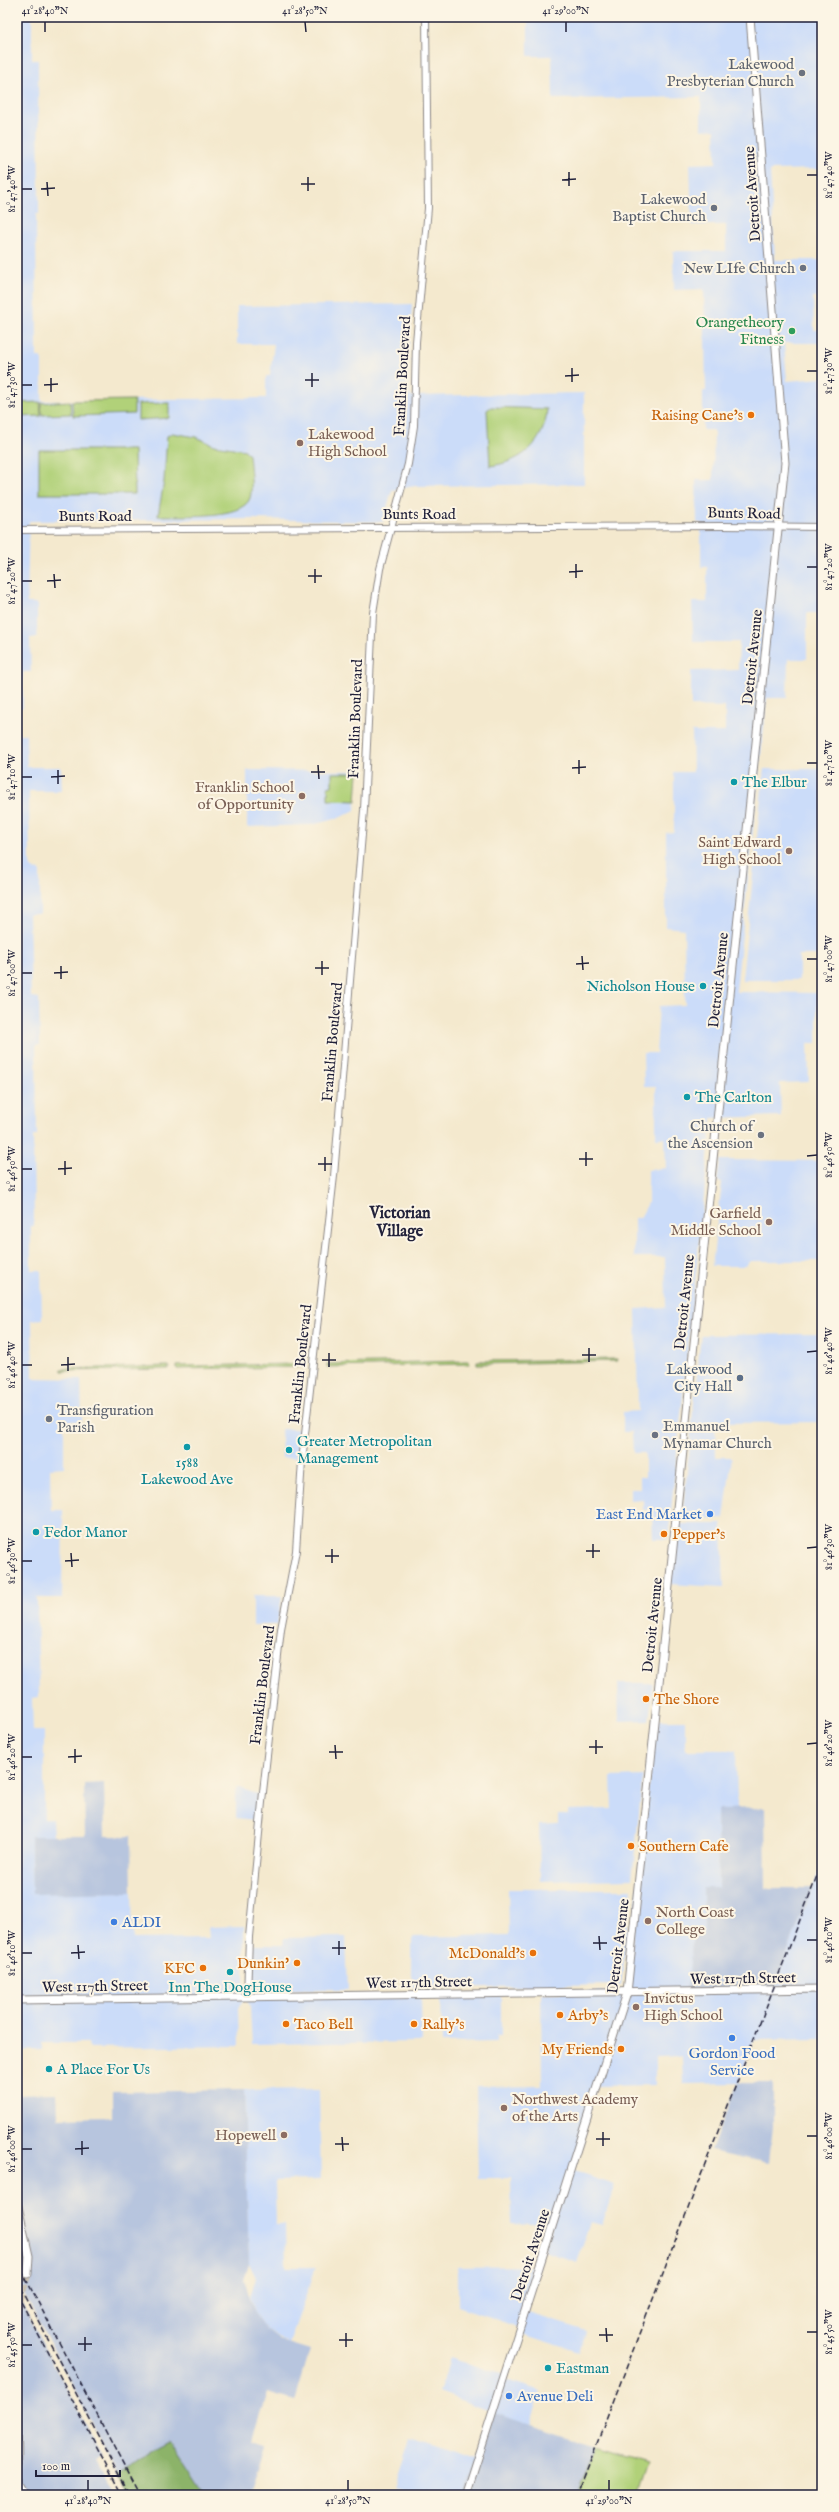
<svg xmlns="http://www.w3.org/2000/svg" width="839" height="2512" viewBox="0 0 839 2512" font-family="'IM FELL English',serif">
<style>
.built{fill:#cbdcf9}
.industrial{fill:#b7c5de}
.green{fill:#b1d179;stroke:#6a7a5a}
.forest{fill:#8cb369;stroke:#576a52}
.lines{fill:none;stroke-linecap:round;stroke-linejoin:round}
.secondary-tunnel{stroke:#cac1b1;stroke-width:7;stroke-dasharray:7 3.5;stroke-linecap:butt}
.tertiary-casing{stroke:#8b8684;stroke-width:8}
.secondary-casing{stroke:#8b8684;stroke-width:9}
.primary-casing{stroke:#8b8684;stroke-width:9}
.tertiary{stroke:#fff;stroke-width:6}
.secondary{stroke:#fff;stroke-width:7}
.primary{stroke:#fff;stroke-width:7}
.rail{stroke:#22223b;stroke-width:1.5;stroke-dasharray:6 3;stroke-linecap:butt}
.ticks{fill:none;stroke:#22223b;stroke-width:1.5}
.worship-dot{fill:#6b7280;stroke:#fcf5e5;stroke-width:1.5}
.leisure-dot{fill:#2e9e5b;stroke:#fcf5e5;stroke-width:1.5}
.food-dot{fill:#e8710a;stroke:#fcf5e5;stroke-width:1.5}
.education-dot{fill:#8d6e63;stroke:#fcf5e5;stroke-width:1.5}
.culture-dot{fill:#0f9aa8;stroke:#fcf5e5;stroke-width:1.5}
.service-dot{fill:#5c6f8a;stroke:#fcf5e5;stroke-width:1.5}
.shop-dot{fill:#3f7fe0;stroke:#fcf5e5;stroke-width:1.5}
.labels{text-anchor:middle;stroke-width:4;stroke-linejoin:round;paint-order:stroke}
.worship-label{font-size:15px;fill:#5b616d;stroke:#fcf5e5;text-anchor:end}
.street-label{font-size:15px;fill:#22223b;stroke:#fcf5e5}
.leisure-label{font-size:15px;fill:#27864d;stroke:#fcf5e5;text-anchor:end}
.food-label{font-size:15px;fill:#c56008;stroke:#fcf5e5;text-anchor:start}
.education-label{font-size:15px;fill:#785e54;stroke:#fcf5e5;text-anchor:start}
.culture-label{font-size:15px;fill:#0d838f;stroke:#fcf5e5;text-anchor:start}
.service-label{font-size:15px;fill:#4e5e75;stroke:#fcf5e5;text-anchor:end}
.shop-label{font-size:15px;fill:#366cbe;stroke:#fcf5e5;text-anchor:start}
.neighbourhood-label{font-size:16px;font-weight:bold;fill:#22223b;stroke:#fcf5e5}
.neatline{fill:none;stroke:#22223b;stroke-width:1.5}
.ticks-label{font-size:10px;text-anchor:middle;fill:#22223b}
</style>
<rect width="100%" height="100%" fill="#fcf5e5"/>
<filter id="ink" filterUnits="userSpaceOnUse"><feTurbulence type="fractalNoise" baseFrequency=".025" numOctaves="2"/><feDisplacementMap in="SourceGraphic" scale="8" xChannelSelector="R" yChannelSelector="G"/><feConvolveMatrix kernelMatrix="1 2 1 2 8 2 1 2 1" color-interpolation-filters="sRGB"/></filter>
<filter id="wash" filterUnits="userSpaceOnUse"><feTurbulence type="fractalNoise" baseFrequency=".012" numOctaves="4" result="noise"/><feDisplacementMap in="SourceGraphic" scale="16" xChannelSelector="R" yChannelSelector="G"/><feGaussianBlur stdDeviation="0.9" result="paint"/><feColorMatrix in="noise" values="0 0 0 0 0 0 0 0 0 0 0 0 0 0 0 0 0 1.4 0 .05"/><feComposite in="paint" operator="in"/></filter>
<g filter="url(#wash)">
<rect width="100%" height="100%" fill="#f4e9ce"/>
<g class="built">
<polygon points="17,17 32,17 32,60 38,60 39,214 36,214 37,357 42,357 42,401 266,398 266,376 270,376 274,344 237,344 237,306 412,304 408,367 410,396 584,393 584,484 415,486 392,490 383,522 255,519 29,521 27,603 37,603 37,637 30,638 31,672 23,672 23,708 17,708"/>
<polygon points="528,17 822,17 822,169 770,170 775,260 822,260 822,297 813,297 814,330 819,330 820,343 784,343 787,381 822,378 822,613 807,613 807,659 788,659 787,698 767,698 736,992 817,993 817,1043 808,1043 809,1082 780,1083 781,1116 712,1118 668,1539 653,1539 652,1510 643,1510 643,1500 630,1501 630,1489 640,1489 640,1477 645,1477 645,1453 633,1453 632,1432 623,1432 623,1412 638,1411 636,1309 666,1307 665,1257 634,1257 634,1218 640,1218 648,1203 648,1170 666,1168 665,1138 656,1138 656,1086 644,1086 643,1053 656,1053 659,1006 685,1005 684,929 666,927 666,833 674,832 674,772 693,772 692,732 725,732 725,707 691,706 691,671 738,670 739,642 693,642 692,602 707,602 707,567 701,567 701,523 697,523 696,480 713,480 714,430 703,430 703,391 706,391 704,289 674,290 673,251 726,251 726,225 692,225 690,164 716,163 715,129 701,130 701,97 553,99 552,56 528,56"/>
<polygon points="17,734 26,734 27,767 61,767 62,791 29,791 30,863 32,869 40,870 40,914 29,914 31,997 39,998 40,1045 36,1045 37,1136 33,1136 34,1226 31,1226 31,1270 41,1270 42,1319 32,1320 33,1378 81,1379 82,1421 64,1421 64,1467 50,1468 51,1510 63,1510 62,1598 37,1598 39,1697 32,1698 33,1731 44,1731 44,1819 52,1819 53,1836 31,1836 32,1893 132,1892 133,1939 209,1938 208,1927 244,1926 244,1996 421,1995 422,2042 252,2044 250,2008 246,1998 238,2008 239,2046 88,2048 87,2043 42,2043 42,2050 17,2051"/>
<polygon points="764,769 822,769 821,955 799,955 799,980 742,980"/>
<polygon points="247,770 358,771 355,810 339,818 311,825 247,827"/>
<polygon points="720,1160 822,1161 822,1261 750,1261 745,1266 712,1266 722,1182 717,1181"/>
<polygon points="822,1334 822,1422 715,1423 716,1457 732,1457 724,1518 682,1519 701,1335"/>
<polygon points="281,1429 301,1429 298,1458 282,1458"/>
<polygon points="675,1524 722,1524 724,1587 669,1584"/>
<polygon points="253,1596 282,1596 277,1625 253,1625"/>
<polygon points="618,1683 653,1683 649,1720 619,1721"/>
<polygon points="655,1720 685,1720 685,1750 736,1750 737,1809 717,1810 718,1888 703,1888 704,1932 693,1933 773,1990 822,1863 822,2039 754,2040 737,2083 683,2084 682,2056 655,2057 655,2085 596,2086 571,2170 615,2184 602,2225 590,2222 577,2263 544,2252 552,2225 512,2223 511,2178 478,2178 476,2087 542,2086 541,1993 627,1992"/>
<polygon points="643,1776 632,1879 540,1881 539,1825 558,1824 558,1815 568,1815 568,1810 612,1809 611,1777"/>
<polygon points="236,1787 257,1794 255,1820 236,1818"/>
<polygon points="508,1889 632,1889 621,1985 412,1988 412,1937 509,1935"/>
<polygon points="346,1937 348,1989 253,1990 253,1945 283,1945 284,1938"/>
<polygon points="441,1994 501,1994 501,2035 496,2035 496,2042 442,2043"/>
<polygon points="319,2089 321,2180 275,2181 276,2225 285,2225 286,2267 316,2267 289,2344 267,2330 255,2313 250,2296 256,2278 249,2263 244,2090"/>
<polygon points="539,2266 525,2312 586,2331 579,2352 519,2333 520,2328 458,2306 458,2267"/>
<polygon points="450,2358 504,2375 503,2379 541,2391 530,2426 439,2392"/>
<polygon points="412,2438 477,2460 466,2495 421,2495 396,2487"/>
</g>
<g class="industrial">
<polygon points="104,1783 105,1836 131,1836 132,1892 32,1894 31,1836 85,1836 84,1784"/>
<polygon points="765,1808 766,1888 812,1888 773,1990 687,1991 693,1933 704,1932 703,1888 718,1888 717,1809"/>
<polygon points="737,2083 773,2083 773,2126 769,2163 711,2151"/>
<polygon points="244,2090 249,2263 244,2280 255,2313 267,2330 284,2342 310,2350 295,2401 268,2393 253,2440 265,2444 249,2495 203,2495 170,2444 117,2472 17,2280 17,2094 57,2093 58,2118 112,2117 112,2092"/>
<polygon points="17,2294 102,2456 96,2460 114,2495 17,2495"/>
<polygon points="492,2412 596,2447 577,2495 466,2495"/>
</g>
<g class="green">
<polygon points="134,400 134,414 73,416 72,401"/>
<polygon points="70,401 71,414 42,415 41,403"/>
<polygon points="40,402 41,416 17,417 17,403"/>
<polygon points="169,403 169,418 138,420 138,404"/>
<path d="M 491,407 L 547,409 C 545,443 522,462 490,466 L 487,410 Z"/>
<path d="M 172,433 L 196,437 L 214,445 L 245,450 L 249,455 C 250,465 253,489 250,498 C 243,520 178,515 158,516 L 164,481 L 167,436 Z"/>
<polygon points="39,450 134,450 135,494 39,494"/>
<polygon points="332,773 358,773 356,801 328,800 328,787 332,786"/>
<polygon points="617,1359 617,1361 477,1364 477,1361"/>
<polygon points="469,1361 470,1364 327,1367 327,1364"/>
<polygon points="299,1364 299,1367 177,1369 177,1366"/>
<polygon points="169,1366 169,1369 62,1371 62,1369"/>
<polygon points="596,2447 646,2462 635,2495 577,2495"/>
</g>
<polygon class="forest" points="170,2444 203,2495 129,2495 117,2472"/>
</g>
<g filter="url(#ink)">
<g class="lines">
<polyline class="secondary-tunnel" points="17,2311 28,2274"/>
<g class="tertiary-casing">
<g id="tertiary">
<polyline points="17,530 722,526 822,527"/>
<polyline points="247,1997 249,1937 263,1792 281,1629 296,1551 302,1461 334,1176 364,810 373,613 380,569 408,464 414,426 416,342 428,208 426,17"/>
<polyline points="18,2483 18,2495"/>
</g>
</g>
<g class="secondary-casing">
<g id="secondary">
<polyline points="17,2000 822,1989"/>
<polyline points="17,2202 29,2256 28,2274"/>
<polyline points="17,2400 18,2483"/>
<polyline points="17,2482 25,2495"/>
</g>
</g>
<g class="primary-casing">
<polyline id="primary" points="466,2495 627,1993 783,481 785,463 750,17"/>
</g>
<use href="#tertiary" class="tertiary"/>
<use href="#secondary" class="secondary"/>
<use href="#primary" class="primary"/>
<g class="rail">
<polyline points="17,2262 139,2495"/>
<polyline points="17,2280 129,2495"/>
<polyline points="17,2294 122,2495"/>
<polyline points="577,2495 822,1863"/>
</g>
</g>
</g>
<path class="ticks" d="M 45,22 L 45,32M 305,22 L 306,32M 566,22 L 566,32M 569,172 L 569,186M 807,175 L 817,175M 308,177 L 308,191M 562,180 L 576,179M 47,182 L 48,196M 301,184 L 315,184M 22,189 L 32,189M 41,189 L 55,188M 572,368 L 572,382M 807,371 L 817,371M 312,373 L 312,387M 565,376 L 579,375M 51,378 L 51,392M 305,380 L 319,380M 22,385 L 32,385M 44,385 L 58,384M 576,564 L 576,578M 807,567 L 817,567M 315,569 L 315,583M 569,572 L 583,571M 54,574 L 55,588M 308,576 L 322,576M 22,581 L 32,581M 47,581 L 61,580M 579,760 L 579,774M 807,763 L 817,763M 318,765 L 319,779M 572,768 L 586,767M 58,770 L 58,784M 311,772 L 325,772M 22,777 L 32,777M 51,777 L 65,776M 582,956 L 583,970M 807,959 L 817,959M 322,961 L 322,975M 576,964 L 589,963M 61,966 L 61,979M 315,968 L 329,968M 22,973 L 32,973M 54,973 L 68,972M 586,1152 L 586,1166M 807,1156 L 817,1155M 325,1157 L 325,1171M 579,1159 L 593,1159M 65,1161 L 65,1175M 318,1164 L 332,1164M 22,1169 L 32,1169M 58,1169 L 72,1168M 589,1348 L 589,1362M 807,1352 L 817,1351M 329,1353 L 329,1367M 582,1355 L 596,1355M 68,1357 L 68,1371M 322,1360 L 336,1360M 22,1365 L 32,1365M 61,1365 L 75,1364M 593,1544 L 593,1558M 807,1548 L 817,1547M 332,1549 L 332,1563M 586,1551 L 600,1551M 71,1553 L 72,1567M 325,1556 L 339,1556M 22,1561 L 32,1561M 65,1561 L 79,1560M 596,1740 L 596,1754M 807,1744 L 817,1743M 335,1745 L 336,1759M 589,1747 L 603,1747M 75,1749 L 75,1763M 329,1752 L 343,1752M 22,1757 L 32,1757M 68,1757 L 82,1756M 599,1936 L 600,1950M 807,1940 L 817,1940M 339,1941 L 339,1955M 593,1943 L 607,1943M 78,1945 L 79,1959M 332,1948 L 346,1948M 22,1953 L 32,1953M 71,1953 L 85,1952M 603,2132 L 603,2146M 807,2136 L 817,2136M 342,2137 L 343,2151M 596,2139 L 610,2139M 82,2141 L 82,2155M 335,2144 L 349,2144M 22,2149 L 32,2149M 75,2149 L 89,2148M 606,2328 L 607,2342M 807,2332 L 817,2332M 346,2333 L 346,2347M 599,2335 L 613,2335M 85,2337 L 85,2351M 339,2340 L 353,2340M 78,2344 L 92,2344M 22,2345 L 32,2345M 88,2480 L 88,2490M 348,2480 L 348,2490M 609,2480 L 609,2490"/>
<g class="worship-dot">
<circle cx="802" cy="73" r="4"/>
<circle cx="714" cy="208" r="4"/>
<circle cx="803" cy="268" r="4"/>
<circle cx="761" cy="1135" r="4"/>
<circle cx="49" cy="1419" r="4"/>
<circle cx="655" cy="1435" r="4"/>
</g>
<circle class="leisure-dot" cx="792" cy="331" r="4"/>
<g class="food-dot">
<circle cx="751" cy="415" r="4"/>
<circle cx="664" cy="1534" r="4"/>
<circle cx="646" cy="1699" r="4"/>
<circle cx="631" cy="1846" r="4"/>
<circle cx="533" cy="1953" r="4"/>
<circle cx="297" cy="1963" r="4"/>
<circle cx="203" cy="1968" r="4"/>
<circle cx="560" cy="2015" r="4"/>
<circle cx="286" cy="2024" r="4"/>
<circle cx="414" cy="2024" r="4"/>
<circle cx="621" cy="2049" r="4"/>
</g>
<g class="education-dot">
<circle cx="300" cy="443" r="4"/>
<circle cx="302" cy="796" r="4"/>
<circle cx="789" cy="851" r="4"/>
<circle cx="769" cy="1222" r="4"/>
<circle cx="648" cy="1921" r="4"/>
<circle cx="636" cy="2007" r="4"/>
<circle cx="504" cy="2108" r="4"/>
<circle cx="284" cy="2135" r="4"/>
</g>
<g class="culture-dot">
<circle cx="734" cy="782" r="4"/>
<circle cx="703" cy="986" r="4"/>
<circle cx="687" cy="1097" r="4"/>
<circle cx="187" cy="1447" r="4"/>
<circle cx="289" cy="1450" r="4"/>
<circle cx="36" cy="1532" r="4"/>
<circle cx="230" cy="1972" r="4"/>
<circle cx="49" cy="2069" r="4"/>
<circle cx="548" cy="2368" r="4"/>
</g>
<circle class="service-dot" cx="740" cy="1378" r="4"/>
<g class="shop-dot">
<circle cx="710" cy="1514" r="4"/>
<circle cx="114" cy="1922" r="4"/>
<circle cx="732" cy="2038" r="4"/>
<circle cx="509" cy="2396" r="4"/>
</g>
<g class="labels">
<g class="worship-label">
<text x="794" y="69">Lakewood<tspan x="794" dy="17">Presbyterian Church</tspan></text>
<text x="706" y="204">Lakewood<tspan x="706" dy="17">Baptist Church</tspan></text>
<text x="795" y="273">New LIfe Church</text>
<text x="753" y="1131">Church of<tspan x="753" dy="17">the Ascension</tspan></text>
<text x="57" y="1415" text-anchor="start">Transfiguration<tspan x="57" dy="17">Parish</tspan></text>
<text x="663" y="1431" text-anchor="start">Emmanuel<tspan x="663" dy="17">Mynamar Church</tspan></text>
</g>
<g class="street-label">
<text transform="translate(752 194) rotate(-94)" y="5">Detroit Avenue</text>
<text transform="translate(402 376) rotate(-87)" y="5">Franklin Boulevard</text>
<text transform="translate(744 513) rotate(1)" y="5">Bunts Road</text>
<text x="419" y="519">Bunts Road</text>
<text x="95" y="521">Bunts Road</text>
<text transform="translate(752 657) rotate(-84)" y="5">Detroit Avenue</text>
<text transform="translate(355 719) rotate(-88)" y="5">Franklin Boulevard</text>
<text transform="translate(718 980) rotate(-84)" y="5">Detroit Avenue</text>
<text transform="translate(332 1042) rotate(-85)" y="5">Franklin Boulevard</text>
<text transform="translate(684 1302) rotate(-84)" y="5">Detroit Avenue</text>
<text transform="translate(300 1364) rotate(-84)" y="5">Franklin Boulevard</text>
<text transform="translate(652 1625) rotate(-84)" y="5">Detroit Avenue</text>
<text transform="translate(262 1685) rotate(-83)" y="5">Franklin Boulevard</text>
<text transform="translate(618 1946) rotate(-83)" y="5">Detroit Avenue</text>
<text transform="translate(743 1978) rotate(-1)" y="5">West 117th Street</text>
<text transform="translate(419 1982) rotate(-1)" y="5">West 117th Street</text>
<text transform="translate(95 1986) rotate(-1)" y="5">West 117th Street</text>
<text transform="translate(530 2255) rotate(-72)" y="5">Detroit Avenue</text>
</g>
<g class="leisure-label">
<text x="784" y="327">Orangetheory<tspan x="784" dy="17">Fitness</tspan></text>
</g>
<g class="food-label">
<text x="743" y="420" text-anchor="end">Raising Cane's</text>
<text x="672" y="1539">Pepper's</text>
<text x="654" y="1704">The Shore</text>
<text x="639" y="1851">Southern Cafe</text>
<text x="525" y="1958" text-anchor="end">McDonald's</text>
<text x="289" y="1968" text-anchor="end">Dunkin'</text>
<text x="195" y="1973" text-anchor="end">KFC</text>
<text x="568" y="2020">Arby's</text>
<text x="294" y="2029">Taco Bell</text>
<text x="422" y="2029">Rally's</text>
<text x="613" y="2054" text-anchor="end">My Friends</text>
</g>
<g class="education-label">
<text x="308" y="439">Lakewood<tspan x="308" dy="17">High School</tspan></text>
<text x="294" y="792" text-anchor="end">Franklin School<tspan x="294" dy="17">of Opportunity</tspan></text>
<text x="781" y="847" text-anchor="end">Saint Edward<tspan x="781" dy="17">High School</tspan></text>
<text x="761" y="1218" text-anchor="end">Garfield<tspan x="761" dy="17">Middle School</tspan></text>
<text x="656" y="1917">North Coast<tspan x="656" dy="17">College</tspan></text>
<text x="644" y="2003">Invictus<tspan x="644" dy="17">High School</tspan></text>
<text x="512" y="2104">Northwest Academy<tspan x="512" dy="17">of the Arts</tspan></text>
<text x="276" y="2140" text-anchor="end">Hopewell</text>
</g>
<g class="culture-label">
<text x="742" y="787">The Elbur</text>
<text x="695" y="991" text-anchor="end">Nicholson House</text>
<text x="695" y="1102">The Carlton</text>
<text x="297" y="1446">Greater Metropolitan<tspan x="297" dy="17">Management</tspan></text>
<text x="187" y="1467" text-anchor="middle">1588<tspan x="187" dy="17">Lakewood Ave</tspan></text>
<text x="44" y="1537">Fedor Manor</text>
<text x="230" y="1992" text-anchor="middle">Inn The DogHouse</text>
<text x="57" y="2074">A Place For Us</text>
<text x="556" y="2373">Eastman</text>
</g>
<g class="service-label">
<text x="732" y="1374">Lakewood<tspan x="732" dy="17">City Hall</tspan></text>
</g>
<g class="shop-label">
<text x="702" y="1519" text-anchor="end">East End Market</text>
<text x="122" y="1927">ALDI</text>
<text x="732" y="2058" text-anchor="middle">Gordon Food<tspan x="732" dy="17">Service</tspan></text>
<text x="517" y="2401">Avenue Deli</text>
</g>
<g class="neighbourhood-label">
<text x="400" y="1218">Victorian<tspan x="400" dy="18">Village</tspan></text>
</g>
</g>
<rect width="839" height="2512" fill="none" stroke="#fcf5e5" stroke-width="44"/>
<path d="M36 2470v6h84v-6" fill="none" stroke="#22223b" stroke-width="2"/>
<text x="42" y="2470" font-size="12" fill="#22223b" stroke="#fcf5e5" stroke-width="3" paint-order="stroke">100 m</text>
<rect x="22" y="22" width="795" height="2468" class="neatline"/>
<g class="ticks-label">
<text x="45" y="14">41°28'40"N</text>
<text x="305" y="14">41°28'50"N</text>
<text x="566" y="14">41°29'00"N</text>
<text transform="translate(828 175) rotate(-90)" y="4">81°47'40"W</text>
<text transform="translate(11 189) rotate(-90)" y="4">81°47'40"W</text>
<text transform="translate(828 371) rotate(-90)" y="4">81°47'30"W</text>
<text transform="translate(11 385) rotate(-90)" y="4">81°47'30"W</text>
<text transform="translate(828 567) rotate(-90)" y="4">81°47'20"W</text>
<text transform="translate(11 581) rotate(-90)" y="4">81°47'20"W</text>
<text transform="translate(828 763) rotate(-90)" y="4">81°47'10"W</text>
<text transform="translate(11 777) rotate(-90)" y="4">81°47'10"W</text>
<text transform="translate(828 959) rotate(-90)" y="4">81°47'00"W</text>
<text transform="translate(11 973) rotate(-90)" y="4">81°47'00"W</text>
<text transform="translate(828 1155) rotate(-90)" y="4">81°46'50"W</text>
<text transform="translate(11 1169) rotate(-90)" y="4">81°46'50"W</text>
<text transform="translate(828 1351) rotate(-90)" y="4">81°46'40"W</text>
<text transform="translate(11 1365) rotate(-90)" y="4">81°46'40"W</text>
<text transform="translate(828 1547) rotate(-90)" y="4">81°46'30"W</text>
<text transform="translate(11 1561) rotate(-90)" y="4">81°46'30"W</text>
<text transform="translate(828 1743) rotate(-90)" y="4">81°46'20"W</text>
<text transform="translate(11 1757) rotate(-90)" y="4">81°46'20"W</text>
<text transform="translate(828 1940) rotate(-90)" y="4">81°46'10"W</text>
<text transform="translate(11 1953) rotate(-90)" y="4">81°46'10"W</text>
<text transform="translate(828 2136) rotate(-90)" y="4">81°46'00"W</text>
<text transform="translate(11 2149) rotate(-90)" y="4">81°46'00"W</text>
<text transform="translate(828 2332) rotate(-90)" y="4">81°45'50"W</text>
<text transform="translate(11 2345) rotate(-90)" y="4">81°45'50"W</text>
<text x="88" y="2504">41°28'40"N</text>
<text x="348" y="2504">41°28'50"N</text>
<text x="609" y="2504">41°29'00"N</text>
</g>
</svg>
